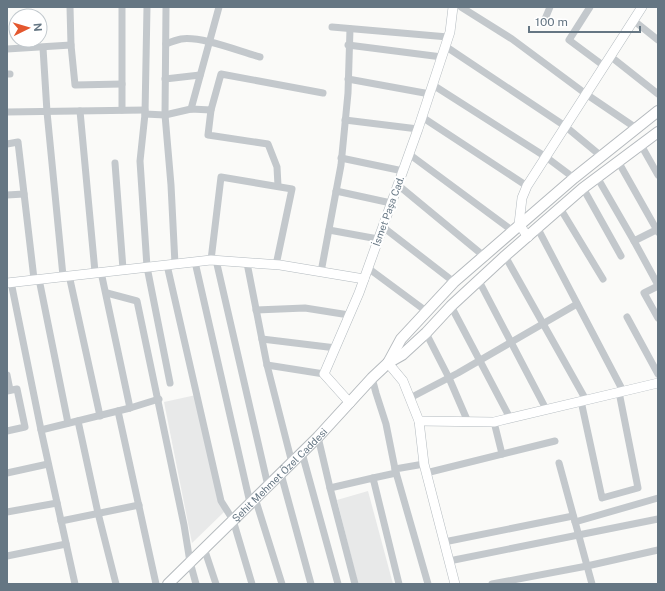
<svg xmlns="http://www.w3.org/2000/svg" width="665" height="591" viewBox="0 0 665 591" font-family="'Public Sans',sans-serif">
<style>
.built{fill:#e8e9e9}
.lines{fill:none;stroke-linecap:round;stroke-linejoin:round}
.secondary-casing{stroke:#b3babf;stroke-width:10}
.primary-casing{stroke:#b5babe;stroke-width:12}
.street{stroke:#c3c8cc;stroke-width:7}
.secondary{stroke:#fff;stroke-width:9}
.primary{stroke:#fff;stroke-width:10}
.labels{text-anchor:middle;stroke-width:4;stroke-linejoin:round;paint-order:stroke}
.street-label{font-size:10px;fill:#657683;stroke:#fff}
</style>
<rect width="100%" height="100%" fill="#fafaf8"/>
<g class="built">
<polygon points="196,395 225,511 192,543 164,402"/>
<polygon points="368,491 393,584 358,584 337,500"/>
</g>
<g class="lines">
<g class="secondary-casing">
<g id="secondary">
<polyline points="528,237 519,224 522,198 527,186 642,7"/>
<polyline points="7,283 211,260 280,265 364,279"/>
<polyline points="388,363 403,381 419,421 424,464 455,584"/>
<polyline points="350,403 324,374 359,293 418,129 450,32 453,7"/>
<polyline points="419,421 494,422 658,383"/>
</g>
</g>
<g class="primary-casing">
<g id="primary">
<polyline points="388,363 401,339 454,282 574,178 658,111"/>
<path id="s1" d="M 168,584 L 318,437 L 372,378 L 388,363 L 402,355 L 426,333 L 451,306 L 505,256 L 583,188 L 658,132"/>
</g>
</g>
<g class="street">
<polyline points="70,7 71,45 75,85 122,84"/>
<polyline points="147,7 145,114 140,161 147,267 170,383"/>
<polyline points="166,7 165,115 171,185 175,264"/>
<polyline points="461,7 512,39 586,94 636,128"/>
<polyline points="590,7 569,40 604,66"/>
<polyline points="545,19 550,7"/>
<polyline points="633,20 658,40"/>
<polyline points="332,27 448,37"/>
<path d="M 166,44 C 171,42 176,40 181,39 C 202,36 238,51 260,57"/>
<polyline points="348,45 442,57"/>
<polyline points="445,46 565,126 601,156"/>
<polyline points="43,48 47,112 63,276"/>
<polyline points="7,49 71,45"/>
<polyline points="610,56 658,94"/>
<polyline points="7,74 10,74"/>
<polyline points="165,79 200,75"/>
<polyline points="348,79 430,94"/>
<polyline points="433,85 546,157 574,178"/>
<polyline points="191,109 219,7"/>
<polyline points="122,110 122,7"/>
<polyline points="211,110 208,135 268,144 277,167 278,186"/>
<polyline points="80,111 95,272"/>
<polyline points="7,112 145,110"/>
<polyline points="145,114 165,115 191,109 211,110 221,74 323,93"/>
<polyline points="422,117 527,186"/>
<polyline points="345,120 418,129"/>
<polyline points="7,144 18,142 34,279"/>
<polyline points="641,145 658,175"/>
<polyline points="409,154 513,231"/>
<polyline points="341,158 403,171"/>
<polyline points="115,163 123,269"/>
<polyline points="619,163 658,232"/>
<polyline points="597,177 634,241 658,229"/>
<polyline points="398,185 485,257"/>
<polyline points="583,188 621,256"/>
<polyline points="336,191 391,203"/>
<polyline points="7,195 24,194"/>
<polyline points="560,208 603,279"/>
<polyline points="383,227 454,282"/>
<polyline points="538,229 623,391"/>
<polyline points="329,230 378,239"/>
<polyline points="634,241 658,285"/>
<polyline points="505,256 586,400"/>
<polyline points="211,260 221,177 292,189 276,265"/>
<polyline points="216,260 268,486"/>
<polyline points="195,262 250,503"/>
<polyline points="247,263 267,365 292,463"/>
<polyline points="167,265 221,501 233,520 252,584"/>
<polyline points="368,268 426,311"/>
<polyline points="101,272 130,408"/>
<polyline points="321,272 341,165 348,93 350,29"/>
<polyline points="69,275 100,416"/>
<polyline points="39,279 68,423"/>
<polyline points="479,281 546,409"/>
<polyline points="11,282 41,430 75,584"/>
<polyline points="658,286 644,293 658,318"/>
<polyline points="107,293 137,301 184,525 190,562 196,584"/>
<polyline points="451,306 510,418"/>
<polyline points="256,310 305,308 349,315"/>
<polyline points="627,317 658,374"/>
<polyline points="426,333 449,378 468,422"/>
<polyline points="262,339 336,348"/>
<polyline points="267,365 324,374"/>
<polyline points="7,375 10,390"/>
<polyline points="372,378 376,393 386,424 395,469"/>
<polyline points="7,391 17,389 25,427 7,431"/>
<polyline points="410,398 458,373 577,304"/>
<polyline points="581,401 602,498 638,488 619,392"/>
<polyline points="118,411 156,584"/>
<polyline points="78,421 98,513 116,584"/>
<polyline points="494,422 502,454"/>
<polyline points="41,430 130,408 159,399"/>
<polyline points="318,437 330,488 355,584"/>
<polyline points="302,453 338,584"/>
<polyline points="559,463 592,584"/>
<polyline points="424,464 395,469 428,584"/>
<polyline points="7,473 48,464"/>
<polyline points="426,473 555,441"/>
<polyline points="281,474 311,584"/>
<polyline points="373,478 396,473"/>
<polyline points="330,488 373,478 399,584"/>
<polyline points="255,498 282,584"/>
<polyline points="7,512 57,503"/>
<polyline points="61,521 139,505"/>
<polyline points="575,522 658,498"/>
<polyline points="444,542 573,516"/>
<polyline points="204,548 216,584"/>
<polyline points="7,556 66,544"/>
<polyline points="449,561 658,519"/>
<polyline points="492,584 587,566 658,550"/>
</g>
<use href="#secondary" class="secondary"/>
<use href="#primary" class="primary"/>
</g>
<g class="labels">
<g class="street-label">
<text transform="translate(388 211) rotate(-70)" y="4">İsmet Paşa Cad.</text>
<text dy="4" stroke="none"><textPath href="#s1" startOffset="156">Şehit Mehmet Özel Caddesi</textPath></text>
</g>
</g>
<rect width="665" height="591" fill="none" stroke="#657683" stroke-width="16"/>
<g transform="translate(28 28) rotate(85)"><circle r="19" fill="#ffffff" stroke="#c1c8cd"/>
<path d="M0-3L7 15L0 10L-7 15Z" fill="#e4572e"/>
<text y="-6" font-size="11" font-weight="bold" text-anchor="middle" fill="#657683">N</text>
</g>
<path d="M529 26v6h111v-6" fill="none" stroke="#657683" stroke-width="2"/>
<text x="535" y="26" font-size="12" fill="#657683" stroke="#ffffff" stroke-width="3" paint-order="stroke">100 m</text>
</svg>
